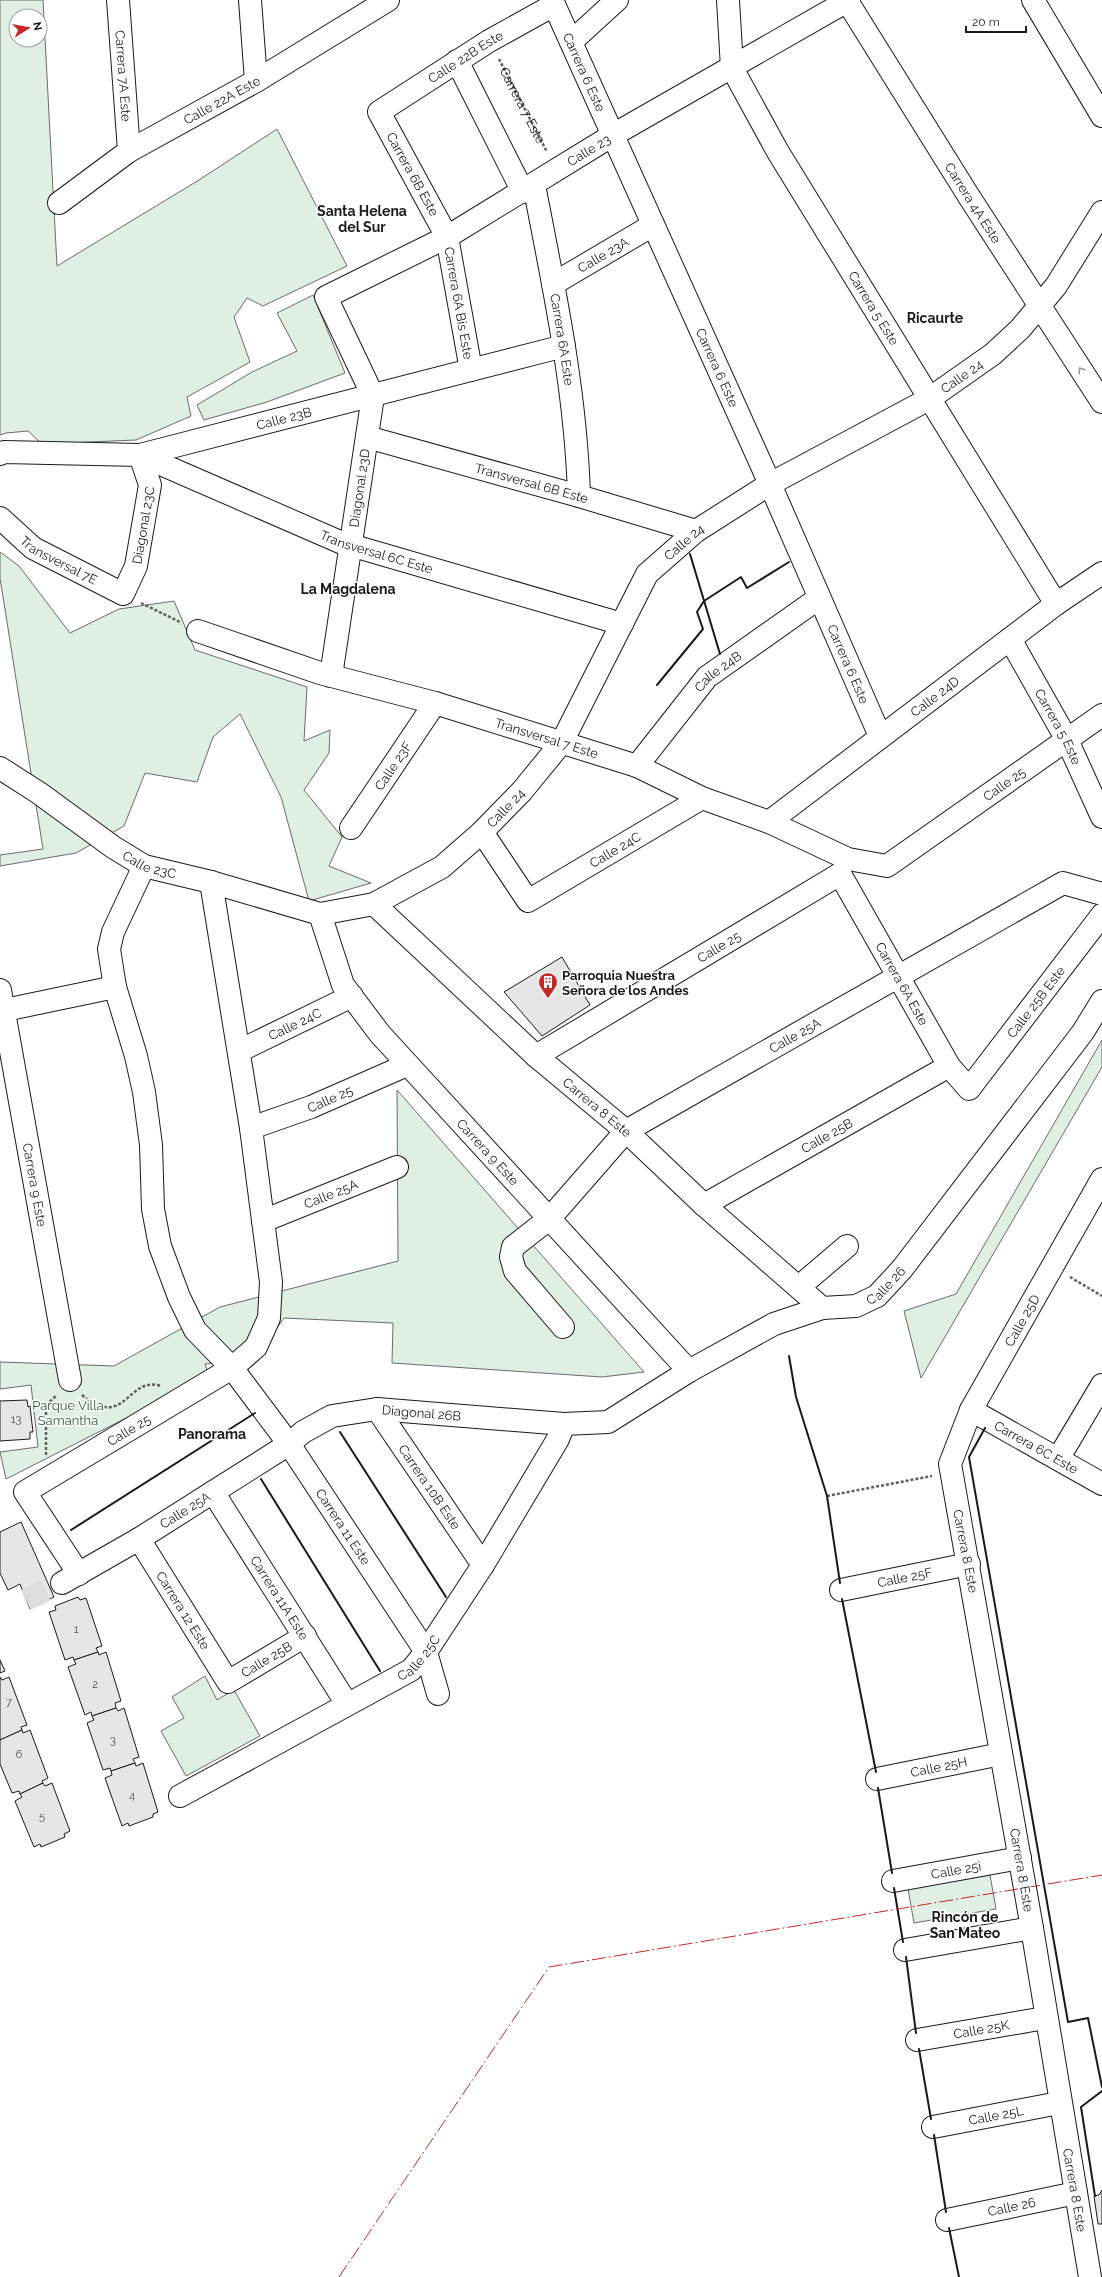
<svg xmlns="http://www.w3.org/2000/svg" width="1102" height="2277" viewBox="0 0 1102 2277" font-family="Raleway,sans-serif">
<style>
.green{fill:#e0efe3;stroke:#6a6a6a;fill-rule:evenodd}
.building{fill:#e6e6e6;stroke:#1a1a1a}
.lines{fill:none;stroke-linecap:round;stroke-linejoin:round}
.minor-tunnel{stroke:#ddd;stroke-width:22;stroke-dasharray:22 11;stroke-linecap:butt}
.minor-casing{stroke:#1a1a1a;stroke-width:24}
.major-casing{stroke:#1a1a1a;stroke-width:24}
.path{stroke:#5f5f5f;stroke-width:2.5;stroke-dasharray:3 2;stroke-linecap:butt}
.minor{stroke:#fff;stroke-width:22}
.major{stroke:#fff;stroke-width:22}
.wall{stroke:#1a1a1a;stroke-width:2}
.power{stroke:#c62828;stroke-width:1;stroke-dasharray:14 3 2 3;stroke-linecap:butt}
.oneway{stroke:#989898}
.labels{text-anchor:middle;stroke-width:3;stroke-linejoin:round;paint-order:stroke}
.number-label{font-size:11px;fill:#4d4d4d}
.street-label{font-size:13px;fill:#1a1a1a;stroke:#fff}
.poi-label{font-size:13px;font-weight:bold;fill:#1a1a1a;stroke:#fff;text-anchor:start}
.park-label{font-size:13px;fill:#2b5a34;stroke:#fff}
.neighbourhood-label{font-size:14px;font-weight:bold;fill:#1a1a1a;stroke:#fff}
</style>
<rect width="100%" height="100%" fill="#fff"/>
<g class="green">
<path d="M 0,0 L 43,0 L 57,266 L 199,180 L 277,129 L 347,266 L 263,306 L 247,298 L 234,317 L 250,362 L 187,397 L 191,416 L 136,440 L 42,444 L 28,431 L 6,433 L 0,435 ZM 16,16 L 40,16 L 40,40 L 16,40 Z"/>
<polygon points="313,295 345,373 267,402 204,420 197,405 252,372 297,351 277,313"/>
<polygon points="0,552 19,566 70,633 119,609 174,601 195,650 307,687 304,741 330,730 329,753 304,790 342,837 329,866 371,883 309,901 281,797 240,714 213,737 197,782 145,773 124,826 76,853 0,866 0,855 43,849 0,578"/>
<polygon points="1102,1040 1102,1067 921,1378 904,1311 956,1294"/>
<polygon points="397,1090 644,1372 602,1377 392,1363 393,1323 284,1318 256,1357 205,1364 209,1376 6,1479 0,1452 38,1447 31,1385 0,1389 0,1362 114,1366 220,1307 398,1261"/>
<polygon points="205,1676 217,1700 234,1690 260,1736 186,1776 161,1731 184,1718 172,1697"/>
<polygon points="990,1875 996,1909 914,1923 908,1889"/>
</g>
<g class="building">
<polygon points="562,957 590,1005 542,1036 504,992"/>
<polygon points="27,1400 28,1407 30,1406 33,1432 30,1432 30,1439 0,1441 0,1401"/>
<polygon points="21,1522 54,1597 30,1609 20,1584 8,1590 0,1573 0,1532"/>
<polygon points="78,1597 80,1600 86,1598 102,1646 96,1648 98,1652 74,1660 73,1657 65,1660 49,1612 56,1610 55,1606"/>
<polygon points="98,1652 99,1655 106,1652 121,1701 115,1703 116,1708 92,1716 91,1712 85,1715 68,1667 76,1664 74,1660"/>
<polygon points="0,1660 5,1671 0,1673"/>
<polygon points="0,1677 2,1680 9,1677 27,1725 21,1727 22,1730 0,1740"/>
<polygon points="116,1708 118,1711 124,1708 139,1757 133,1759 135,1763 111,1771 110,1768 103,1770 87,1723 94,1720 92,1716"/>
<polygon points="22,1730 23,1733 30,1730 48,1778 42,1781 43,1783 20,1794 19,1791 12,1793 0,1764 0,1740"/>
<polygon points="135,1763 136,1766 143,1763 158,1812 153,1814 153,1817 129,1826 128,1823 122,1826 105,1778 112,1775 111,1771"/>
<polygon points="43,1783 45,1786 52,1783 70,1831 64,1834 65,1837 41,1847 40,1844 34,1847 15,1801 22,1797 20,1794"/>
<polygon points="1102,2190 1102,2224 1098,2224 1094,2196 1099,2195"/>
</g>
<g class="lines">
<polyline class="minor-tunnel" points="26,1600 62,1583"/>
<g class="minor-casing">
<g id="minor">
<path id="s2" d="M 118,0 L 129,151"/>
<polyline points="250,0 256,81"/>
<path id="s3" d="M 552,0 L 770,484 L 880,736"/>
<path id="s4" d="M 728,0 L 732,68 L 778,152 L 1056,604"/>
<polyline points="1033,0 1102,116"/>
<path id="s5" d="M 847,1 L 968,195 L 1102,402"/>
<polyline points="571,42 617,0"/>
<polyline points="457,61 523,192"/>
<path id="s6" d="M 534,185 C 554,288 576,391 579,496"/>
<path id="s7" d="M 59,203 L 129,151 L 256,81 L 388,0"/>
<path id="s8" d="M 553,284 L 653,225"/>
<path id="s9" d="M 471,370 L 447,237 L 379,112 L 489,41 L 554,5"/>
<path id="s10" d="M 367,437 L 579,496 L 696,531"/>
<path id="s11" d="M 0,454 L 4,452 L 140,455 L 564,346"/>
<path id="s12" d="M 140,455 L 340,542 L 622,624"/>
<path id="s13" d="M 0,518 L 33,548 L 123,594 L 136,566 L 150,485 L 140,455"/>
<path id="s14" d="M 198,631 L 320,673 L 435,703 L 637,766 L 702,798 L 769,822 L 848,859 L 887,866 L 1102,715"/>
<path id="s15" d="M 1010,639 L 1067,740 L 1102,817"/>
<path id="s16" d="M 331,676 L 373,396 L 326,297 L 447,237 L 613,135 L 849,0"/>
<path id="s17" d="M 637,766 L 707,677 L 819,598"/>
<path id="s18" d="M 0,768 L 39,793 L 113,847 L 144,866 L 211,882 L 320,914 L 374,904 L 442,867 L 482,832 L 522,791 L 562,742 L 647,574 L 696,531 L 770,484 L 929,399 L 993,354 L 1020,329 L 1056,286 L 1102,212"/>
<path id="s19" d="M 769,822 L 1056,604 L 1102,573"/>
<path id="s20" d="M 351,828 L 435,703"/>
<path id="s21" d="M 482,832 L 528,901 L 702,798"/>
<path id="s22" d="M 144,866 L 113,932 L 109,949 L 115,987 L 136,1056 L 144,1092 L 151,1145 L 153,1209 L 160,1246 L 179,1297 L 195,1330 L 232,1368 L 289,1444 L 426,1652 L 438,1694"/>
<path id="s23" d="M 840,874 L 949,1066 L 969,1089 L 1102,915"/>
<path id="s24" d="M 374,904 L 536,1056 L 626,1131 L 704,1205 L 822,1308"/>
<path id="s25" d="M 320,914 L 343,985 L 380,1034 L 689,1371"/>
<path id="s26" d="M 0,990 L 70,1380"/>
<polyline points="0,1011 115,987"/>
<path id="s27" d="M 239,1051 L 352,996"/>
<path id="s28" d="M 536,1056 L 840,874"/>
<path id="s29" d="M 251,1128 L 311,1107 L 407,1065"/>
<path id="s30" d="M 704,1205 L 949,1066"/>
<path id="s31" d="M 263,1221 L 397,1167"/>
<polyline points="800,1286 847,1246"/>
<path id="s32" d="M 563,1327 L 515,1271 L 511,1257 L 513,1247 L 550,1218 L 626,1131 L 1063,883 L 1102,894"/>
<path id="s33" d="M 377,1409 L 483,1565"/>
<path id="s34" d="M 971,1410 L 1102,1484"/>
<polyline points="1058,1459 1102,1385"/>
<path id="s35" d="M 213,1492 L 347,1704"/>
<path id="s36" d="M 139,1539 L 228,1682 L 305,1636"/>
<path id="s37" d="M 79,1574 L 25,1492 L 232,1368 L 256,1347 L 269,1318 L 271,1282 L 251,1128 L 211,882"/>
<path id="s38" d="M 62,1583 L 139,1539 L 289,1444 L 303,1432 L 332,1416 L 377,1409 L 564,1424 L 608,1422 L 689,1371 L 774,1324 L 822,1308 L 856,1306 L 877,1296 L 902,1269 L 1083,1032 L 1102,1001"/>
<path id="s39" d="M 841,1590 L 969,1564"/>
<path id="s40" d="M 877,1779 L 1001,1754"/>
<path id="s41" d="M 180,1796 L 411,1670 L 426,1652 L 483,1565 L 558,1439 L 564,1424"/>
<path id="s42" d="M 893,1881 L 1020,1858"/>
<polyline points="905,1950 1032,1928"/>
<path id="s43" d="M 917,2040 L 1045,2018"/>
<path id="s44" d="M 933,2127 L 1059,2103"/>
<path id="s45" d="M 947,2220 L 1076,2193"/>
</g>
</g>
<g class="major-casing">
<g id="major">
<path id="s46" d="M 1090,2277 L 1032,1928 L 950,1464 L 971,1410 L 1102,1179"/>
</g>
</g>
<g class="path">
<path id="s1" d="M 499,59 L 547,152"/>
<polyline points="141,603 180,622"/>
<polyline points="1070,1277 1102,1296"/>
<path d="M 82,1395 C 126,1431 127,1375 161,1386"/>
<polyline points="46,1455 46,1405 57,1395"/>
<polyline points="827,1496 932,1476"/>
</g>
<use href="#minor" class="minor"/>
<use href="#major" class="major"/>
<g class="wall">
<polyline points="690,554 720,654"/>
<polyline points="657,685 703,629 697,612 704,601 741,577 747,588 789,562"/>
<polyline points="789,1356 796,1397 827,1496 840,1583"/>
<polyline points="985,1428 969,1457 1068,2022 1088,2018 1102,2087"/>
<polyline points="340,1432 446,1597"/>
<polyline points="261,1479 380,1671"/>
<polyline points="71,1530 255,1413"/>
<polyline points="842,1599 876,1772"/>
<polyline points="878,1788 892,1873"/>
<polyline points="894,1888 903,1942"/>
<polyline points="906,1957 916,2033"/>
<polyline points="919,2049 931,2119"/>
<polyline points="934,2135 946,2212"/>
<polyline points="1095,2196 1081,2107 1102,2091"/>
<polyline points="949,2228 959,2277"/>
</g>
<polyline class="power" points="339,2277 549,1967 1102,1875"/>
</g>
<defs><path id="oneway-chevron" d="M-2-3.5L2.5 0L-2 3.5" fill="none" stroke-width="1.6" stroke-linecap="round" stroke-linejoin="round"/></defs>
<use class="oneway" href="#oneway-chevron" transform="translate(1081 370) rotate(-123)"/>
<defs>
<g id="building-pin" transform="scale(1)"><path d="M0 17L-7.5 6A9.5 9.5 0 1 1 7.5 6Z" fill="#c62828" stroke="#fff"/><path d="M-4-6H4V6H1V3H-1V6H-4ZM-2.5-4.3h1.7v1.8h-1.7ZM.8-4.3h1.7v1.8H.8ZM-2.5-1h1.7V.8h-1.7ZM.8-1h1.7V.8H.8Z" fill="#fff"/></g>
</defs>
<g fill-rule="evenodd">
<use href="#building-pin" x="548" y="982"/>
</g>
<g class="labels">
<g class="number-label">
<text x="16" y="1423">13</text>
<text x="76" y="1633">1</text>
<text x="95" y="1688">2</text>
<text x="9" y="1706">7</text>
<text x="113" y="1744">3</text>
<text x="19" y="1758">6</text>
<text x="132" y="1799">4</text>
<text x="42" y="1820">5</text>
</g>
<g class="street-label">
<text dy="5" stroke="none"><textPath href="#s9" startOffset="380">Calle 22B Este</textPath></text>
<text dy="5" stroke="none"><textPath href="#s3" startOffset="79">Carrera 6 Este</textPath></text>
<text dy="5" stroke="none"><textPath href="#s2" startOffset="76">Carrera 7A Este</textPath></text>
<text dy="5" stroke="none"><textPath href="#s7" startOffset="193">Calle 22A Este</textPath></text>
<text dy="5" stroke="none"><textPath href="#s1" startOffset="52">Carrera 7 Este</textPath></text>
<text dy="5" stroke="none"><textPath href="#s16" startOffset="694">Calle 23</textPath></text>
<text transform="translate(413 174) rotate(61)" y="5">Carrera 6B Este</text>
<text dy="5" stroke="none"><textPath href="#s5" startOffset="238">Carrera 4A Este</textPath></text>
<text dy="5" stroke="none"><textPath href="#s8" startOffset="58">Calle 23A</textPath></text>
<text transform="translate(459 303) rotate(80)" y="5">Carrera 6A Bis Este</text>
<text dy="5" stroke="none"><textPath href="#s4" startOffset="347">Carrera 5 Este</textPath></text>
<text dy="5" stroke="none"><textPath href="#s6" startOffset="157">Carrera 6A Este</textPath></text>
<text dy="5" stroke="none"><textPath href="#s3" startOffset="403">Carrera 6 Este</textPath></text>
<text dy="5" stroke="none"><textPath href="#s18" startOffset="1224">Calle 24</textPath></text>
<text dy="5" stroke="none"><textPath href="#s11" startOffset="289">Calle 23B</textPath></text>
<text dy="5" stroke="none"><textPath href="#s10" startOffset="171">Transversal 6B Este</textPath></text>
<text dy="5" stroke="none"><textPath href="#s16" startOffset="190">Diagonal 23D</textPath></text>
<text dy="5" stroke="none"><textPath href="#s13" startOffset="218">Diagonal 23C</textPath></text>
<text dy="5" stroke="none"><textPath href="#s18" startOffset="900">Calle 24</textPath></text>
<text dy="5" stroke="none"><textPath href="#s12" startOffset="256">Transversal 6C Este</textPath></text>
<text dy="5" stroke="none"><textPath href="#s13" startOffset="73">Transversal 7E</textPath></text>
<text dy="5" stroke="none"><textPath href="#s3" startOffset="727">Carrera 6 Este</textPath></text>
<text dy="5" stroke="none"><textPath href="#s17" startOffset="125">Calle 24B</textPath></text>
<text dy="5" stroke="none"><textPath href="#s19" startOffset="208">Calle 24D</textPath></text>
<text dy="5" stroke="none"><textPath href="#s15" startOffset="100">Carrera 5 Este</textPath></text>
<text dy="5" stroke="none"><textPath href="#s14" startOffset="365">Transversal 7 Este</textPath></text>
<text dy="5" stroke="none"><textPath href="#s20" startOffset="75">Calle 23F</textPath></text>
<text dy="5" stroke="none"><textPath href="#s14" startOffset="873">Calle 25</textPath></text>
<text dy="5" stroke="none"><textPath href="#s18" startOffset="576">Calle 24</textPath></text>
<text dy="5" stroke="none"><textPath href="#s21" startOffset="184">Calle 24C</textPath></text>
<text dy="5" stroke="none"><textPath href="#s18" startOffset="179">Calle 23C</textPath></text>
<text dy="5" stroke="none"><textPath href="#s28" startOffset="213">Calle 25</textPath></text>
<text dy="5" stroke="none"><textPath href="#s23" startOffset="126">Carrera 6A Este</textPath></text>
<text dy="5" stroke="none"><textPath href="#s23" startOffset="361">Calle 25B Este</textPath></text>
<text dy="5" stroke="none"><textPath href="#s27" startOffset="62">Calle 24C</textPath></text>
<text dy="5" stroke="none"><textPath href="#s32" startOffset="455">Calle 25A</textPath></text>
<text dy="5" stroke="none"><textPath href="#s29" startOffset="84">Calle 25</textPath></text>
<text dy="5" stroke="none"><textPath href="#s24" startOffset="302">Carrera 8 Este</textPath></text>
<text dy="5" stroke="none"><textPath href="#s30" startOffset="141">Calle 25B</textPath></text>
<text dy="5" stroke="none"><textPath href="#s25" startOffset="296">Carrera 9 Este</textPath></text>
<text dy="5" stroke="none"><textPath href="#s26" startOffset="198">Carrera 9 Este</textPath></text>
<text dy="5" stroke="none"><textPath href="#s31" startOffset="73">Calle 25A</textPath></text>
<text dy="5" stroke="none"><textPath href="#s38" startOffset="909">Calle 26</textPath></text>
<text dy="5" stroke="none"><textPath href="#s46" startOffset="986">Calle 25D</textPath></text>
<text dy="5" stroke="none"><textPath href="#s38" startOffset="408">Diagonal 26B</textPath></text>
<text dy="5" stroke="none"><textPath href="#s37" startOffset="219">Calle 25</textPath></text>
<text dy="5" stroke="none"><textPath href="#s34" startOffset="75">Carrera 6C Este</textPath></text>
<text dy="5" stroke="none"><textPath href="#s33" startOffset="94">Carrera 10B Este</textPath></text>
<text dy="5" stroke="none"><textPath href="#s38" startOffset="143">Calle 25A</textPath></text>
<text dy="5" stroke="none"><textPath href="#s22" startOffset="731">Carrera 11 Este</textPath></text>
<text transform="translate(966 1551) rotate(79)" y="5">Carrera 8 Este</text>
<text dy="5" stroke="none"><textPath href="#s39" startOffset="65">Calle 25F</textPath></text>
<text dy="5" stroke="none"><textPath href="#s35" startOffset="125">Carrera 11A Este</textPath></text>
<text dy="5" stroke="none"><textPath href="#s36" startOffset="84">Carrera 12 Este</textPath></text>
<text dy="5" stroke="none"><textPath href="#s41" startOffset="277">Calle 25C</textPath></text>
<text dy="5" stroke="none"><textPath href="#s36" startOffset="213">Calle 25B</textPath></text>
<text dy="5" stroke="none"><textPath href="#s40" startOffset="63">Calle 25H</textPath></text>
<text dy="5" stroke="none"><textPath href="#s42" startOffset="64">Calle 25i</textPath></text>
<text transform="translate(1022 1870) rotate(80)" y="5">Carrera 8 Este</text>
<text dy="5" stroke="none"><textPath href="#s43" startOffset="65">Calle 25K</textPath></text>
<text dy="5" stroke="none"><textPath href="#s44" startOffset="64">Calle 25L</textPath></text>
<text transform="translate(1075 2190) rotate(80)" y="5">Carrera 8 Este</text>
<text dy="5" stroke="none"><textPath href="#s45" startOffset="66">Calle 26</textPath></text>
</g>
<g class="poi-label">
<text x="562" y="980">Parroquia Nuestra<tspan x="562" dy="15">Señora de los Andes</tspan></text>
</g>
<g class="park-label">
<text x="68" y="1410">Parque Villa<tspan x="68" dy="15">Samantha</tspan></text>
</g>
<g class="neighbourhood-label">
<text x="362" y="216">Santa Helena<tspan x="362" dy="16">del Sur</tspan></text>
<text x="935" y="323">Ricaurte</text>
<text x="348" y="594">La Magdalena</text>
<text x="212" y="1439">Panorama</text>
<text x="965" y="1922">Rincón de<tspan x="965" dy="16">San Mateo</tspan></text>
</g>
</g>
<g transform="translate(28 28) rotate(79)"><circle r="19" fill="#ffffff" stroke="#a3a3a3"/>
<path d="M0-3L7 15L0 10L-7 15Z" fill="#c62828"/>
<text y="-6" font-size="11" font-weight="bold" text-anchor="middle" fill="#1a1a1a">N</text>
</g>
<path d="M966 26v6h60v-6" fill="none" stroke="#1a1a1a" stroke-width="2"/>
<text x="972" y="26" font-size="12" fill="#1a1a1a" stroke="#ffffff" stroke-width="3" paint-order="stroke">20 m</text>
</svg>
